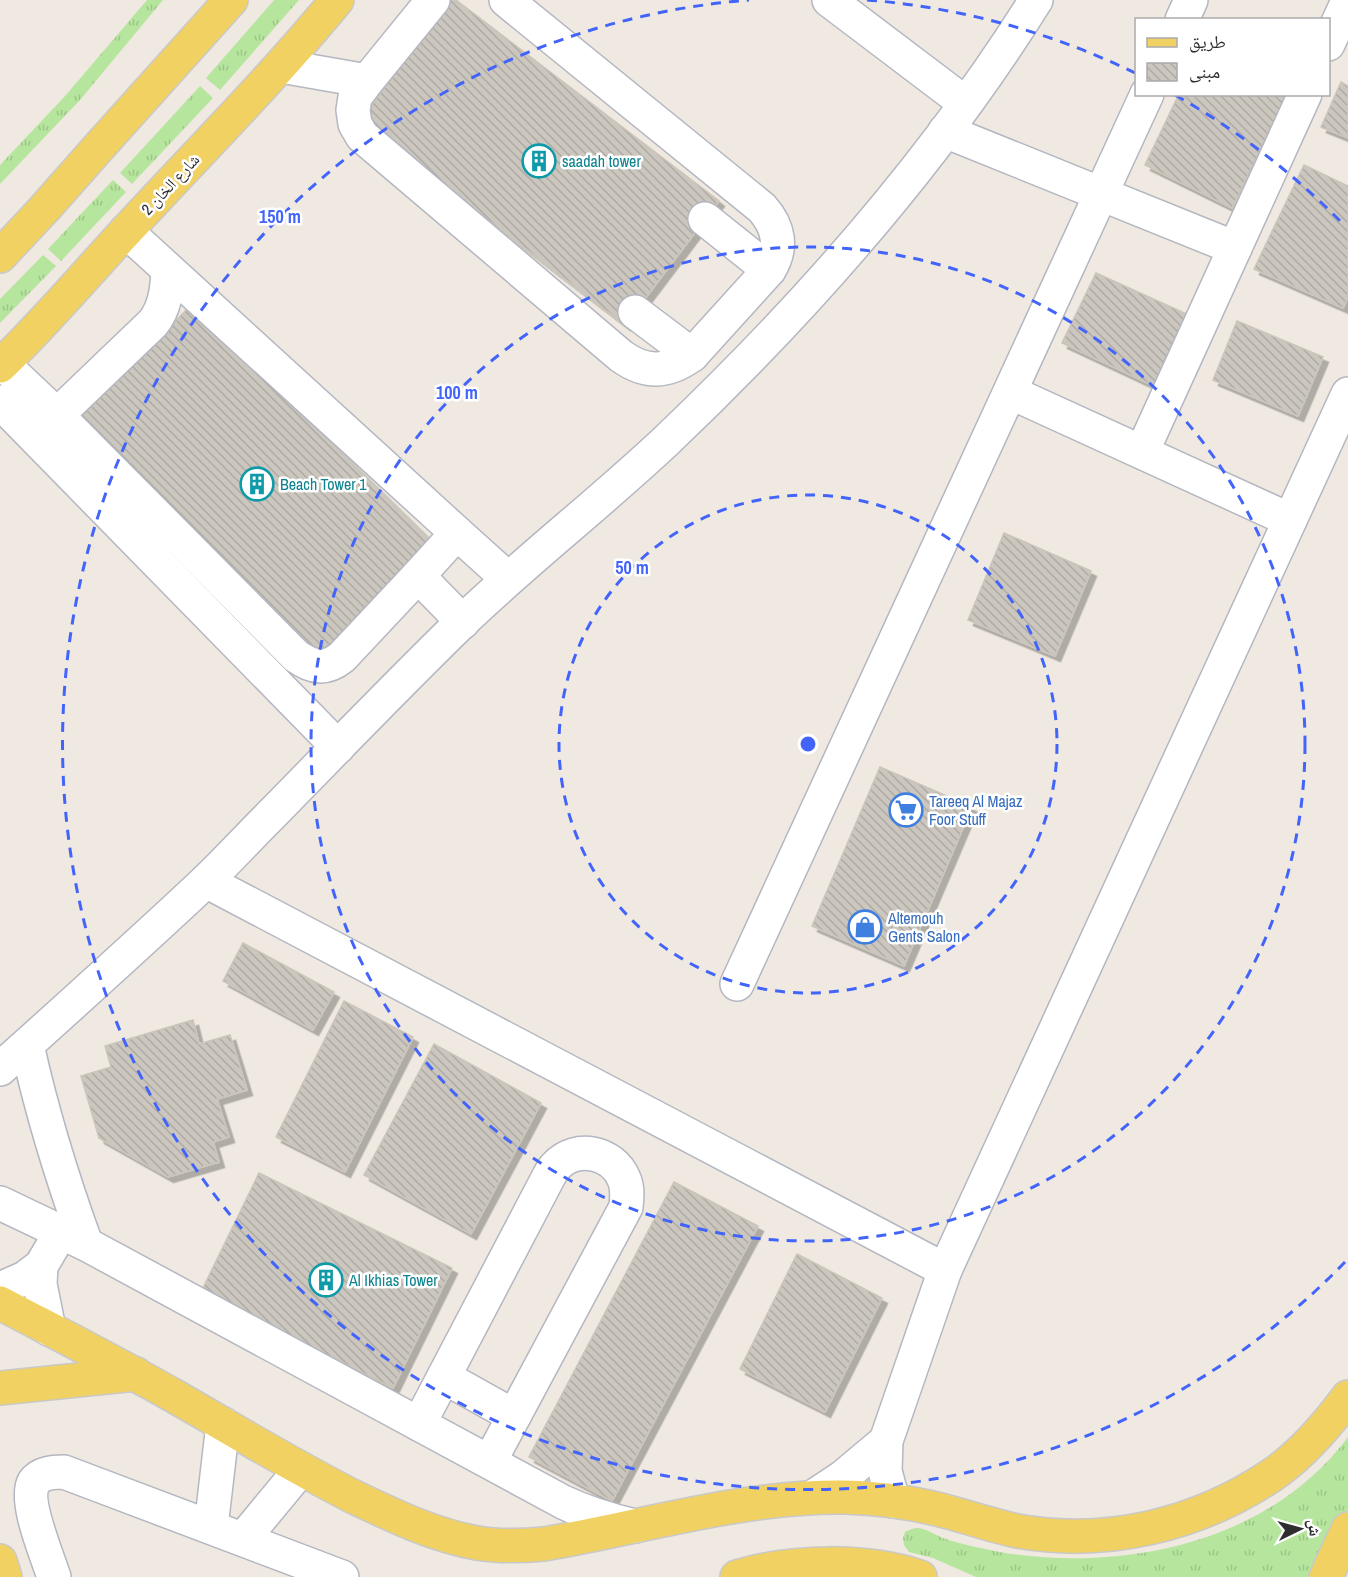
<svg xmlns="http://www.w3.org/2000/svg" width="1348" height="1577" viewBox="0 0 1348 1577" font-family="'Archivo Narrow','Noto Naskh Arabic',sans-serif">
<style>
.grass{fill:url(#grass-tufts)}
.building{fill:url(#building-back-hatch);stroke:#cbc5ba;stroke-width:1.5;filter:url(#shadow)}
.lines{fill:none;stroke-linecap:round;stroke-linejoin:round}
.minor-casing{stroke:#b4b7c1;stroke-width:36}
.major-casing{stroke:#c9c9c9;stroke-width:36}
.minor{stroke:#fff;stroke-width:33}
.major{stroke:#f2d163;stroke-width:33}
.ring{fill:none;stroke:#4264fb;stroke-width:3;stroke-dasharray:10 8}
.labels{text-anchor:middle;stroke-width:5;stroke-linejoin:round;paint-order:stroke}
.culture-label{font-size:16px;fill:#0d838f;stroke:#fff;text-anchor:start}
.street-label{font-size:16px;fill:#2e2e2e;stroke:#fff}
.shop-label{font-size:16px;fill:#366cbe;stroke:#fff;text-anchor:start}
.centre{fill:#4264fb;stroke:#fff;stroke-width:3}
.ring-label{font-size:18px;text-anchor:middle;font-weight:bold;fill:#4264fb;stroke:#fff;stroke-width:5;stroke-linejoin:round;paint-order:stroke}
</style>
<defs>
<pattern id="grass-tufts" width="24" height="20" patternUnits="userSpaceOnUse" patternTransform="scale(1.5)"><rect width="24" height="20" fill="#b6e59e"/><path d="M3 7l-1-3M5 7V3M7 7l1-3M15 17l-1-3M17 17v-4M19 17l1-3" fill="none" stroke="#9dc588"/></pattern>
<pattern id="building-back-hatch" width="6" height="6" patternUnits="userSpaceOnUse" patternTransform="scale(1.5)"><rect width="6" height="6" fill="#cbc7bf"/><path d="M-1 5l2 2M0 0l6 6M5-1l2 2" fill="none" stroke="#afaba4"/></pattern>
<filter id="shadow"><feDropShadow dx="5.5" dy="5.5" stdDeviation="0" flood-color="#0004"/></filter>
</defs>
<rect width="100%" height="100%" fill="#efe9e1"/>
<g class="grass">
<polygon points="147,0 163,0 80,100 0,184 0,165 66,95"/>
<polygon points="274,0 299,0 220,90 206,78"/>
<polygon points="200,86 213,98 132,184 120,173"/>
<polygon points="113,180 126,192 61,261 48,249"/>
<polygon points="43,255 56,266 0,323 0,299"/>
<path d="M 1348,1437 L 1348,1511 L 1317,1577 L 976,1577 L 933,1558 L 909,1552 L 904,1545 L 903,1538 L 905,1532 C 909,1530 913,1528 918,1528 C 927,1529 935,1535 943,1538 C 963,1545 985,1549 1005,1553 C 1128,1572 1271,1541 1348,1437 Z"/>
</g>
<g class="building">
<polygon points="451,0 456,0 719,201 625,325 359,121"/>
<polygon points="1341,82 1348,86 1348,138 1321,127"/>
<polygon points="1179,94 1288,94 1232,208 1145,165"/>
<polygon points="1304,165 1348,186 1348,297 1343,308 1254,269"/>
<polygon points="1096,273 1189,315 1156,387 1062,343"/>
<polygon points="191,305 436,545 323,660 76,422"/>
<polygon points="1237,321 1323,357 1298,416 1213,380"/>
<polygon points="1004,533 1091,571 1055,656 968,620"/>
<polygon points="880,767 972,807 904,966 812,926"/>
<polygon points="243,943 334,992 313,1030 223,981"/>
<polygon points="344,1001 413,1037 345,1172 276,1137"/>
<polygon points="193,1020 199,1044 230,1035 247,1090 217,1099 229,1137 213,1142 219,1162 168,1177 99,1138 81,1076 111,1067 105,1046"/>
<polygon points="434,1044 541,1103 471,1234 364,1175"/>
<polygon points="259,1173 452,1268 393,1388 201,1292"/>
<polygon points="674,1182 758,1226 612,1501 529,1457"/>
<polygon points="797,1254 882,1298 825,1412 740,1369"/>
</g>
<g class="lines">
<g class="minor-casing">
<g id="minor">
<path d="M 433,0 L 367,81 L 355,97 L 353,110 L 355,124 L 362,136 L 621,356 C 646,374 667,373 692,355 L 769,270 C 783,248 779,227 762,208 L 506,0"/>
<polyline points="829,0 965,103"/>
<polyline points="1182,20 1191,0"/>
<polyline points="1328,44 1348,1"/>
<polyline points="281,66 367,81"/>
<polyline points="945,131 1235,248"/>
<polyline points="705,219 769,270"/>
<polyline points="635,312 692,355"/>
<path d="M 3,364 L 57,415 L 296,656 C 313,668 326,670 342,657 L 418,576 L 457,533 L 126,231"/>
<polyline points="1010,392 1290,520"/>
<polyline points="0,402 338,747"/>
<path d="M 57,415 L 153,323 C 165,308 167,290 168,271"/>
<polyline points="1142,452 1305,94"/>
<polyline points="457,533 508,579"/>
<polyline points="418,576 463,622"/>
<polyline points="206,881 945,1270"/>
<polyline points="737,984 1147,94"/>
<path d="M 27,1045 C 42,1113 62,1178 86,1244"/>
<path d="M 0,1069 C 69,1007 138,945 205,882 C 227,861 247,839 268,818 C 333,752 397,685 464,620 C 529,558 600,503 666,441 C 805,309 934,163 1036,0"/>
<path d="M 0,1203 L 86,1244 L 563,1502 C 586,1513 609,1520 635,1526"/>
<polyline points="41,1266 40,1284 49,1329"/>
<polyline points="0,1289 25,1278 41,1266 61,1232"/>
<polyline points="444,1377 514,1416"/>
<path d="M 419,1424 L 548,1178 C 550,1174 553,1169 556,1166 C 576,1144 613,1152 624,1179 C 628,1188 627,1197 626,1207 L 490,1461"/>
<polyline points="813,1497 843,1477 886,1441"/>
<polyline points="893,1501 885,1471 886,1441 945,1270 1348,394"/>
<polyline points="211,1527 223,1424"/>
<polyline points="243,1539 301,1469"/>
<path d="M 54,1577 C 48,1558 23,1500 34,1482 C 40,1473 53,1472 64,1472 L 342,1577"/>
</g>
</g>
<g class="major-casing">
<g id="major">
<polyline points="0,256 45,208 98,148 231,0"/>
<path d="M 0,366 C 45,323 85,275 128,229 C 198,153 271,80 337,0"/>
<path d="M 0,1303 C 59,1334 118,1364 176,1397 C 235,1431 293,1466 354,1497 C 394,1516 433,1535 477,1543 C 500,1547 522,1546 544,1544 C 644,1527 743,1496 844,1497 C 880,1498 917,1503 952,1513 C 973,1519 995,1526 1017,1531 C 1106,1547 1198,1525 1272,1475 C 1300,1456 1328,1424 1348,1397"/>
<polyline points="0,1388 136,1374"/>
<polyline points="0,1561 5,1577"/>
<path d="M 737,1577 C 792,1560 865,1559 920,1577"/>
<polyline points="1326,1577 1348,1529"/>
</g>
</g>
<use href="#minor" class="minor"/>
<use href="#major" class="major"/>
</g>
<g class="ring">
<circle cx="808" cy="744" r="249"/>
<circle cx="808" cy="744" r="497"/>
<path d="M1345 1262A746 746 0 1 1 749 0M867 0A746 746 0 0 1 1135 73M1175 95A746 746 0 0 1 1345 226"/>
</g>
<defs>
<g id="building-ring" transform="scale(1.725)"><circle r="9.5" fill="#fff" stroke="#0f9aa8" stroke-width="1.5"/><path d="M-4-6H4V6H1V3H-1V6H-4ZM-2.5-4.3h1.7v1.8h-1.7ZM.8-4.3h1.7v1.8H.8ZM-2.5-1h1.7V.8h-1.7ZM.8-1h1.7V.8H.8Z" fill="#0f9aa8"/></g>
<g id="supermarket-ring" transform="scale(1.725)"><circle r="9.5" fill="#fff" stroke="#3f7fe0" stroke-width="1.5"/><path d="M-6-5.5h2.5l.6 2H6L4.5 2H-2.5L-4.4-4H-6ZM-1.5 3.2a1.3 1.3 0 1 0 .1 0ZM3 3.2a1.3 1.3 0 1 0 .1 0Z" fill="#3f7fe0"/></g>
<g id="shop-ring" transform="scale(1.725)"><circle r="9.5" fill="#fff" stroke="#3f7fe0" stroke-width="1.5"/><path d="M-5-2.5h2.3a2.7 3.5 0 0 1 5.4 0H5L5.5 6h-11ZM-1.5-2.5h3a1.5 2.3 0 0 0-3 0Z" fill="#3f7fe0"/></g>
</defs>
<g fill-rule="evenodd">
<use href="#building-ring" x="539" y="161"/>
<use href="#building-ring" x="257" y="484"/>
<use href="#supermarket-ring" x="906" y="810"/>
<use href="#shop-ring" x="865" y="927"/>
<use href="#building-ring" x="326" y="1280"/>
</g>
<g class="labels">
<g class="culture-label">
<text x="562" y="167">saadah tower</text>
<text x="280" y="490">Beach Tower 1</text>
<text x="349" y="1286">Al Ikhias Tower</text>
</g>
<g class="street-label">
<text transform="translate(170 184) rotate(-47)" y="6">شارع الخان 2</text>
</g>
<g class="shop-label">
<text x="929" y="807">Tareeq Al Majaz<tspan x="929" dy="18">Foor Stuff</tspan></text>
<text x="888" y="924">Altemouh<tspan x="888" dy="18">Gents Salon</tspan></text>
</g>
</g>
<circle cx="808" cy="744" r="9" class="centre"/>
<g class="ring-label">
<text x="280" y="223">150 m</text>
<text x="457" y="399">100 m</text>
<text x="632" y="574">50 m</text>
</g>
<rect x="1135" y="18" width="195" height="78" fill="#ffffff" stroke="#ababab" stroke-width="1.5"/>
<rect x="1147" y="38" width="30" height="9" fill="#f2d163" stroke="#ababab" stroke-width="1.5"/>
<text x="1189" y="48" font-size="18" fill="#2e2e2e">طريق</text>
<rect x="1147" y="63" width="30" height="18" fill="url(#building-back-hatch)" stroke="#ababab" stroke-width="1.5"/>
<text x="1189" y="78" font-size="18" fill="#2e2e2e">مبنى</text>
<g transform="translate(1300 1529) rotate(85)" stroke="#ffffff" stroke-width="4.5" paint-order="stroke">
<path d="M0-4.5L10 22L0 15L-10 22Z" fill="#2e2e2e"/>
<text y="-9" font-size="16" font-weight="bold" text-anchor="middle" fill="#2e2e2e">ش</text>
</g>
</svg>
